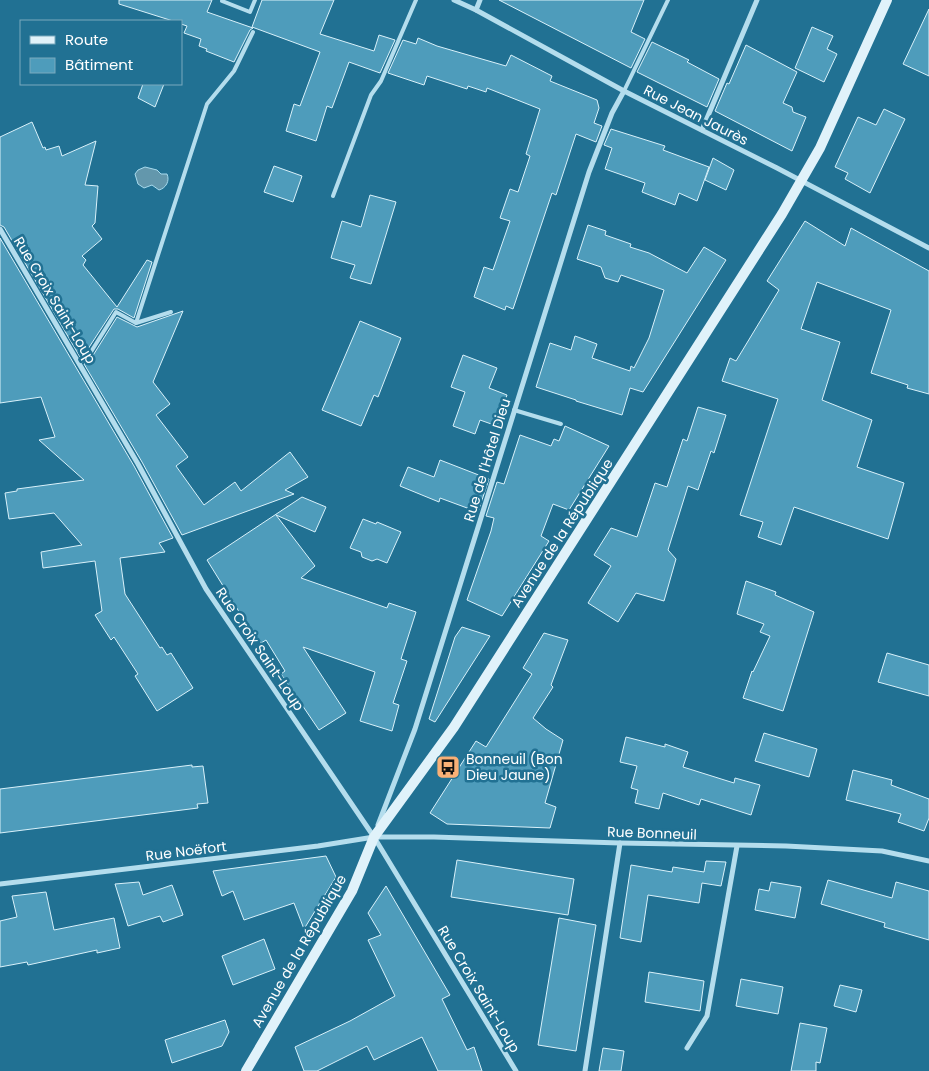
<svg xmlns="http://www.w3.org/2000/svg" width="929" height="1071" viewBox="0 0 929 1071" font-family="Poppins,sans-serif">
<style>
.water{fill:#6397ac;stroke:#a8dbee}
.building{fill:#4e9cbb;stroke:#d9f1fa}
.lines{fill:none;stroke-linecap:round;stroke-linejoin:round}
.lane{stroke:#b4dded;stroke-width:4}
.street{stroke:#b4dded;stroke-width:5}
.secondary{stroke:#e0f2fa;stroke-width:10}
.labels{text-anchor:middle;stroke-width:5;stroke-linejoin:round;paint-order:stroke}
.street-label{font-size:14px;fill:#fff;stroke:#217193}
.poi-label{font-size:14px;fill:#fff;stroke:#217193;text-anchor:start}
</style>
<rect width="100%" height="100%" fill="#217193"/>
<path class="water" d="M 145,167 L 157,170 L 161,174 L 167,174 C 170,181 166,188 159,190 L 152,185 L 144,188 L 138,184 L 135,174 L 138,170 Z"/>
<g class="building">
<polygon points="119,0 212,0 207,12 253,28 250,30 234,62 206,51 207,49 199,46 201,39 184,33 187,26 181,24 181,21 173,21 119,4"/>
<polygon points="262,0 334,0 320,34 374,51 379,35 395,40 380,73 349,62 332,108 327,106 316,141 286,131 294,104 300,106 320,52 252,27"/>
<polygon points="499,0 644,0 631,32 645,39 631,68"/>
<polygon points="929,9 929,76 903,64"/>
<polygon points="812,27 833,36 827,49 837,54 824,82 795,68"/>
<polygon points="418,38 437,46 506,66 511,55 552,76 550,81 597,100 599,108 594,123 602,126 596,142 576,134 556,195 552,193 513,309 506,306 505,310 474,297 484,267 493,270 510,221 500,218 510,189 518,192 530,156 526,154 540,109 487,88 486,92 468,86 467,89 427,76 424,85 388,73 403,40 416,44"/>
<polygon points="652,42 689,60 687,62 719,79 707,107 637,72"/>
<polygon points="746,45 797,72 783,103 792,107 793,112 806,117 792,151 715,111 727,83 729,84"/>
<polygon points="143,84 164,84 155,107 138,98"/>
<polygon points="884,109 905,119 870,193 845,179 848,173 835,167 858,117 876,125"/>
<polygon points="32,122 43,148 45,147 46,150 59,146 62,156 96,141 85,185 98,186 95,223 92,226 102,239 82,256 86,260 83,265 117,307 147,260 152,262 134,318 118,309 114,309 86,352 80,357 4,227 0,225 0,137"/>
<polygon points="611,129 665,146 663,150 709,167 697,201 679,193 675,205 642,192 645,183 605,169 612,148 604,145"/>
<polygon points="713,158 734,170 726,190 705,180"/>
<polygon points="274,166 302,176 293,202 264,192"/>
<polygon points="370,195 396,202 371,284 350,278 355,265 331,258 342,221 361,227"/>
<polygon points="805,221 845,246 851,228 929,271 929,394 907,388 908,385 871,373 891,310 817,282 801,329 840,342 822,400 872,420 857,467 904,483 888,539 794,507 781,545 758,537 763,522 740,515 778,399 722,381 730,358 736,361 779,290 767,281"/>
<polygon points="588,225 606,231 605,235 631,244 630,247 649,253 687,273 704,247 726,260 643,392 630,388 622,415 576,401 576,400 536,387 550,343 571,350 575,336 597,344 592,358 630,371 631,366 634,368 649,338 664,290 621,275 618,282 605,278 601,267 577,259"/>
<polygon points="0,238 134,466 173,538 159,543 165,552 120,558 125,594 160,648 162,647 167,655 171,653 193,688 157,711 135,676 138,674 114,637 111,640 95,615 102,611 95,561 43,568 41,552 82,545 54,513 9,519 5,493 17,491 17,489 84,480 39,440 55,437 41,397 0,403"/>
<polygon points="183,311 153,382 170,404 156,415 188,457 176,466 204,505 235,482 241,491 290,452 308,477 285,490 294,494 182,535 142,462 84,364 92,357 117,317 137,327"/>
<polygon points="360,321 401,338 378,397 374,395 361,426 322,410"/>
<polygon points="463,355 497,368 489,388 507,395 497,426 480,420 475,434 453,426 465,392 451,387"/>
<polygon points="698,407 726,415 714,453 711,451 698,490 688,486 668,550 676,559 664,601 636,593 618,622 588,603 611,566 594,555 611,528 637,537 655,483 667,487 683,439 687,441"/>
<polygon points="565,426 609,446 569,510 553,504 541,536 549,541 502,616 467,600 491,531 494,518 486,516 497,482 504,484 520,435 551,446 554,439 559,441"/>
<polygon points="440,460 489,479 478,512 440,498 439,502 400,486 408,467 434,477"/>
<polygon points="302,497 326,507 315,532 276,515 315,566 301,578 387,608 389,603 416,612 401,659 407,661 393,703 399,705 392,731 360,721 375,672 303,647 346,713 319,730 281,674 285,671 266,640 261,643 258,638 256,639 207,560"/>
<polygon points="363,519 376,524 377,522 401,532 387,563 377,559 372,561 362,557 361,552 350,548"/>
<polygon points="746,581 776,592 775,595 814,612 783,711 743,698 752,671 753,672 770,636 760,632 764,624 737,614"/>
<polygon points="462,627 490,636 435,722 429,719 455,637"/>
<polygon points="544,633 568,640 551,685 553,687 533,718 546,729 563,740 545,803 556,807 550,828 447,824 430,813 476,741 486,747 532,674 523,668"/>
<polygon points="887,653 929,665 929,696 878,682"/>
<polygon points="764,733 817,749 809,777 755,761"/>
<polygon points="626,737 665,747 665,744 688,752 683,767 734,783 735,778 760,785 751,815 701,799 699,805 663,793 659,809 635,803 638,790 631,788 637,766 620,762"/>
<polygon points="192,765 192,767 203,766 208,803 197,804 198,808 0,833 0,789"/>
<polygon points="853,770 892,780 891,785 929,799 929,818 924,831 898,822 901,814 846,800"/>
<polygon points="326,856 336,877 304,929 294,903 244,920 233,891 222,896 213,871"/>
<polygon points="457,860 574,879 568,915 451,897"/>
<polygon points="706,861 726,862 721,886 702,883 699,903 648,895 641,942 620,938 631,865 672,872 673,867 704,872"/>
<polygon points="828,880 892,898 896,882 929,891 929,940 884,927 885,923 821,904"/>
<polygon points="139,882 143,895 172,885 183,915 163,922 160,916 128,926 115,884"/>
<polygon points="771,882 801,887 795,918 755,910 759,889 769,891"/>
<polygon points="386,886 450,995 442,999 467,1050 474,1047 482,1071 438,1071 422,1037 374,1060 367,1046 317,1071 304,1071 295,1047 350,1021 395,996 368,940 381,935 368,913"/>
<polygon points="46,892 54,930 114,918 120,948 97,953 97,950 28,965 27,962 0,967 0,921 17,917 12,896"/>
<polygon points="559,918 596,925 576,1051 538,1045"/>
<polygon points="264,939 275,969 233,985 222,956"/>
<polygon points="649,972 704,981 700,1011 645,1002"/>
<polygon points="741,979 783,987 778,1014 736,1006"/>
<polygon points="840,985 862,990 856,1012 834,1006"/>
<polygon points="225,1020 229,1032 222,1046 172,1063 165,1040"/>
<polygon points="800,1023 827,1028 820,1063 816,1062 816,1071 791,1071"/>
<polygon points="603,1048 624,1051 621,1071 599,1071"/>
</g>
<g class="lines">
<g class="lane">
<polyline points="222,1 250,12 255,0"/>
<polyline points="624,91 668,0"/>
<polyline points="333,196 371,95 381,81 416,0"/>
<polyline points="136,323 171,312"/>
<polyline points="79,363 89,355 116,312 136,323 207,104 234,71 253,32"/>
<polyline points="514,410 561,424"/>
</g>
<g class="street">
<polyline points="454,0 476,10 624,91 777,168 929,248"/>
<polyline points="476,10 480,0"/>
<polyline points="702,130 757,0"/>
<polyline points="0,229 138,464 206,589 374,837 516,1071"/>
<polyline points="378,825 415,729 589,172 612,113 624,91"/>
<polyline points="0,884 318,846 374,837 434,837 620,843 786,846 882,851 929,861"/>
<polyline points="687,1048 707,1016 737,846"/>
<polyline points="585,1071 620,843"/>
</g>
<polyline class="secondary" points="246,1071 352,891 374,837 454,727 782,214 820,148 887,0"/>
</g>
<defs>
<g id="bus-square" transform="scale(1.25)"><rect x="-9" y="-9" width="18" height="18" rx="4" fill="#f9b076" stroke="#217193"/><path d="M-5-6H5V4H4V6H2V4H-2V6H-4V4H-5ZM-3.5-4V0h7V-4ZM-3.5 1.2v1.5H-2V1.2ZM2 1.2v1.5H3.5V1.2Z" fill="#111"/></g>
</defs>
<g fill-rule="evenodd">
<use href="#bus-square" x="448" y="767"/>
</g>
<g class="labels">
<g class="street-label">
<text transform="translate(696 115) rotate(27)" y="5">Rue Jean Jaurès</text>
<text transform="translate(55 300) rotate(59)" y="5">Rue Croix Saint-Loup</text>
<text transform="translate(487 460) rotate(-73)" y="5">Rue de l'Hôtel Dieu</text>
<text transform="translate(562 533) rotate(-57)" y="5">Avenue de la République</text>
<text transform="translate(260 649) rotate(56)" y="5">Rue Croix Saint-Loup</text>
<text transform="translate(652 833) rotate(2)" y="5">Rue Bonneuil</text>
<text transform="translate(186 851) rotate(-7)" y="5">Rue Noëfort</text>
<text transform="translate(299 951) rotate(-60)" y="5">Avenue de la République</text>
<text transform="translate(479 989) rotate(59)" y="5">Rue Croix Saint-Loup</text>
</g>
<g class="poi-label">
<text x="466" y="764">Bonneuil (Bon<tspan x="466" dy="16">Dieu Jaune)</tspan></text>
</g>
</g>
<rect x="20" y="20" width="162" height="65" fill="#217193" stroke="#7aaabe"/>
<rect x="30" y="36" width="25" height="8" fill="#e0f2fa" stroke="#7aaabe"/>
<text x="65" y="45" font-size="15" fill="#ffffff">Route</text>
<rect x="30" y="58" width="25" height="15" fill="#4e9cbb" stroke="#7aaabe"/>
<text x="65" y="70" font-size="15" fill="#ffffff">Bâtiment</text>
</svg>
